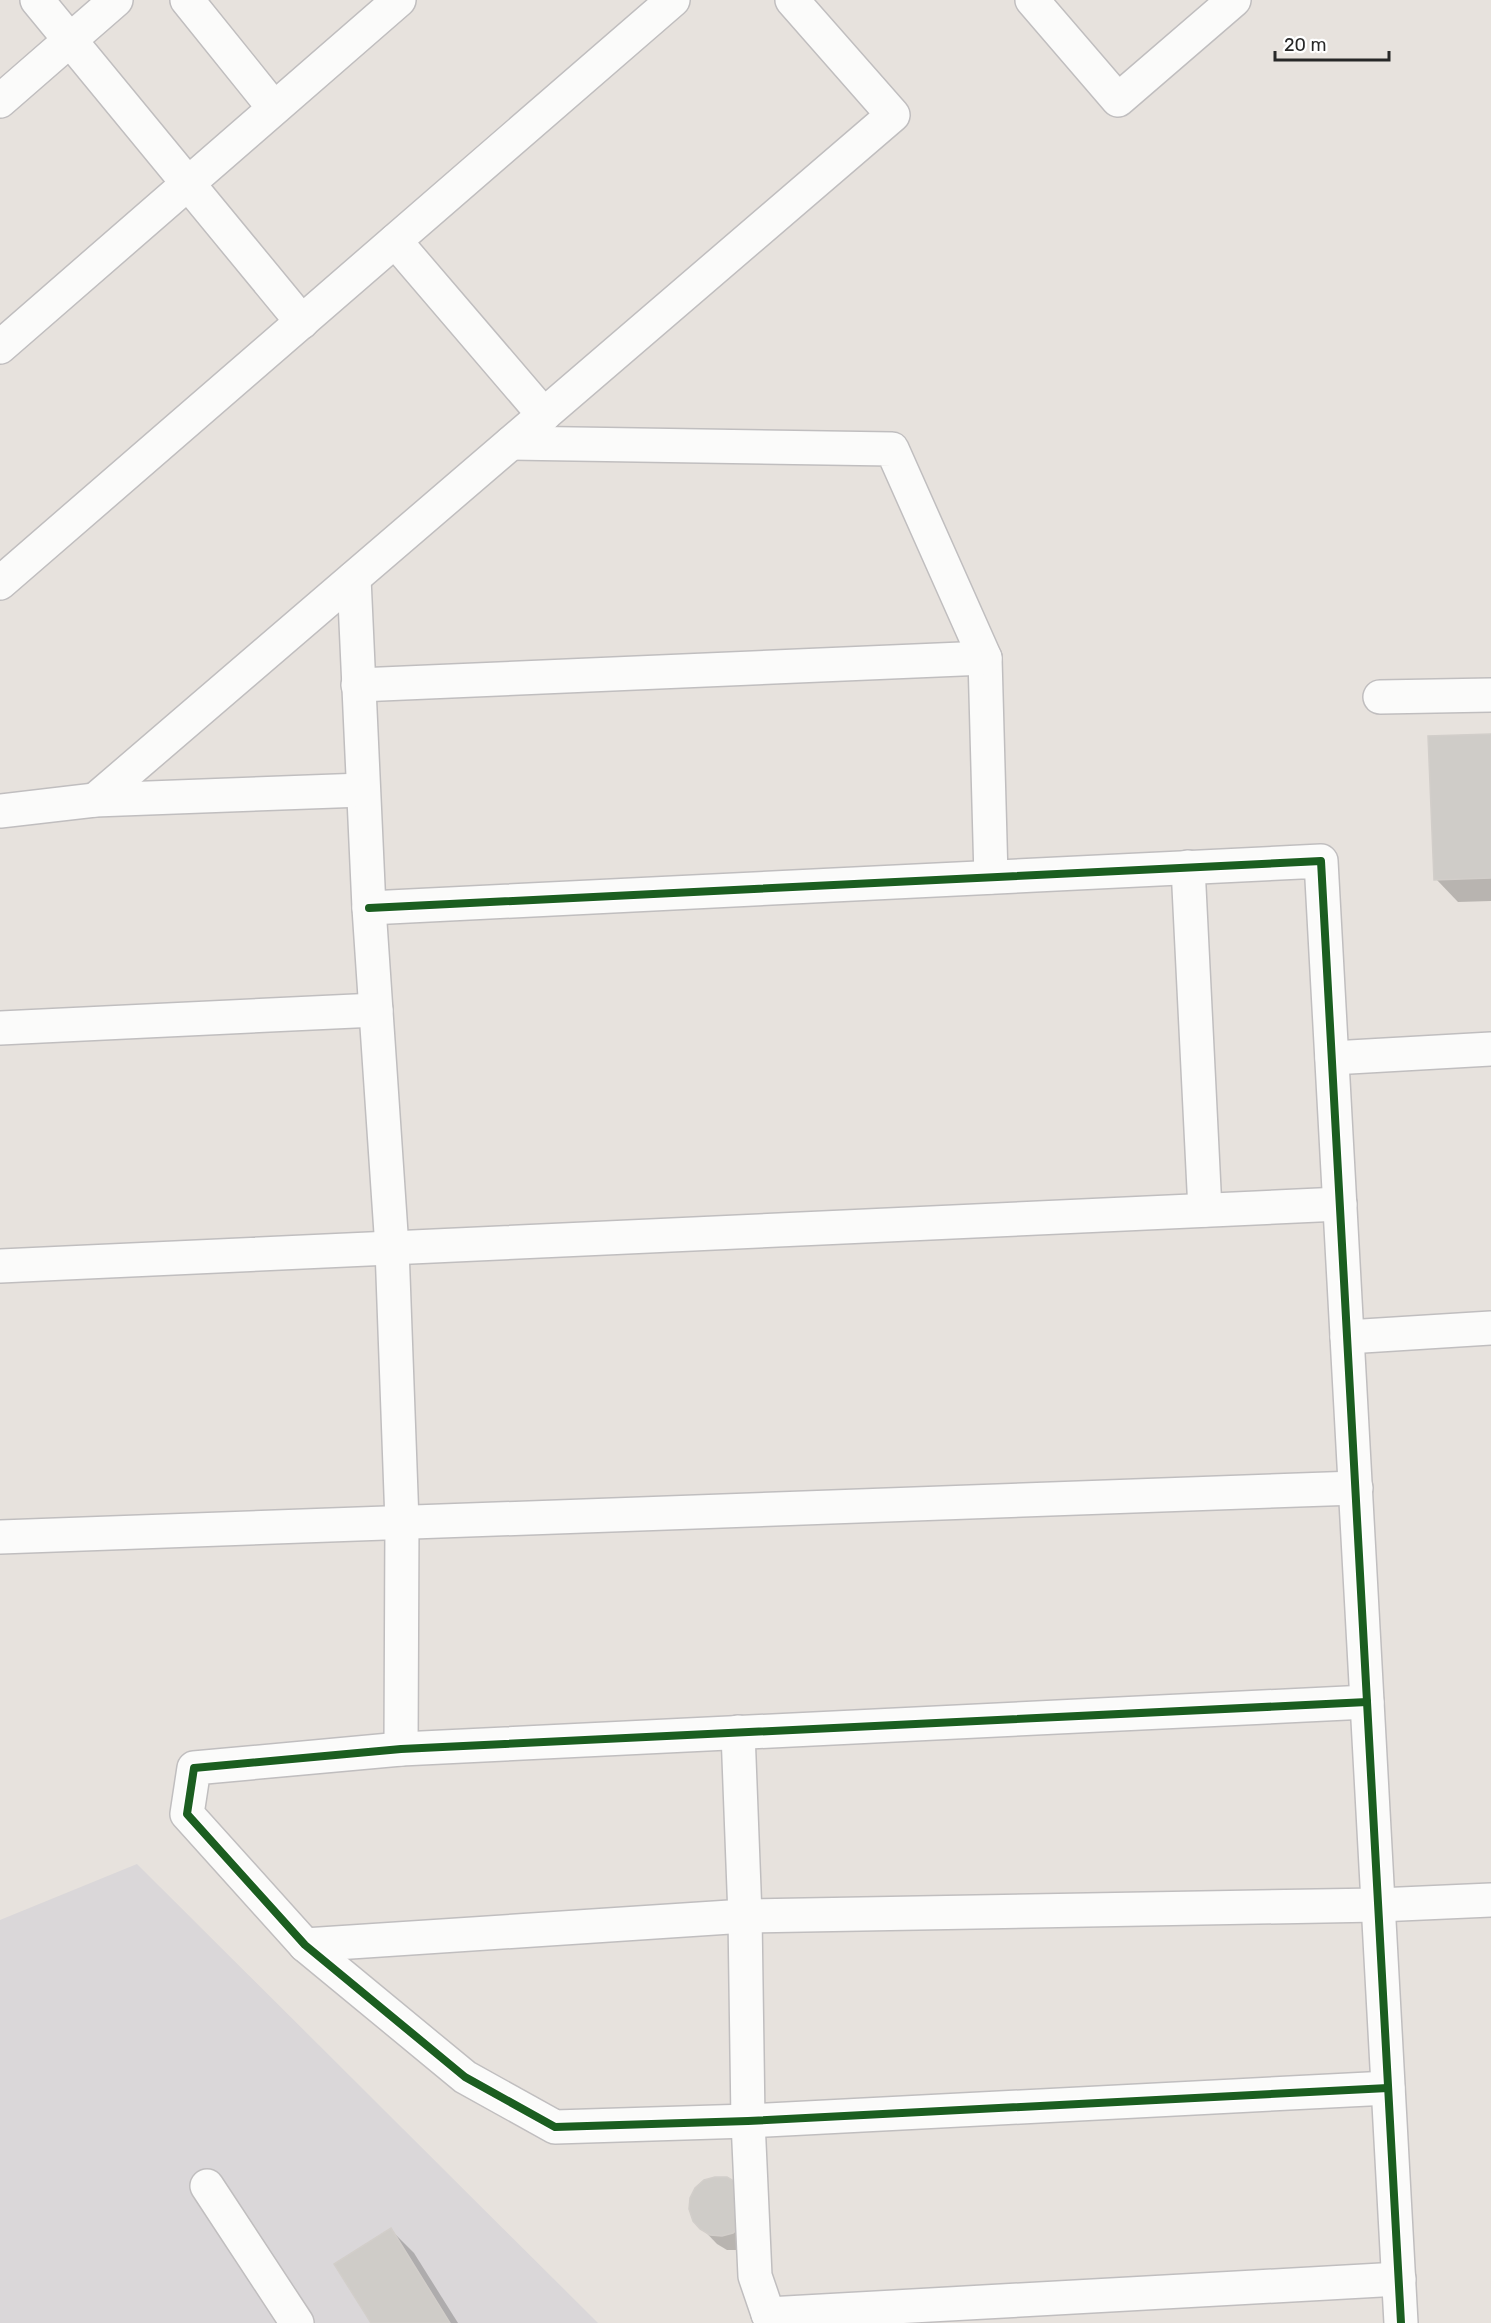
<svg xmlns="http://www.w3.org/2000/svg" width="1491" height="2323" viewBox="0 0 1491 2323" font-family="Rubik,sans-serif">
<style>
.industrial{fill:#dad7d9}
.shadow{fill:#0003}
.building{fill:#cfccc8;stroke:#d2ceca;stroke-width:1.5}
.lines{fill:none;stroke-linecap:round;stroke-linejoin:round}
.minor-casing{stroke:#c0bebf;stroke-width:36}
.minor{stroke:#fbfbfa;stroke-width:33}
.cycleway-casing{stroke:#fff;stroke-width:11}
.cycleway{stroke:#1b5e20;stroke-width:8}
</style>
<rect width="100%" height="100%" fill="#e7e2dd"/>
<polygon class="industrial" points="137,1864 598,2323 0,2323 0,1920"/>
<g class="shadow">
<polygon points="1491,736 1491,901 1458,902 1436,879"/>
<polygon points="736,2184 738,2250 727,2250 717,2244 694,2220"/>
<polygon points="391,2230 414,2253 458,2323 372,2323"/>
</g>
<g class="building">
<polygon points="1491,734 1491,878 1434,880 1428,736"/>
<polygon points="715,2177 727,2177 737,2183 742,2225 733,2233 722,2236 710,2235 700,2229 693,2221 689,2209 690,2198 695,2188 704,2180"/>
<polygon points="391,2228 450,2323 371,2323 334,2264"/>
</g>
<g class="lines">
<g class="minor-casing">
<g id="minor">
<polyline points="37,0 302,322"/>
<polyline points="187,0 274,108"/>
<polyline points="1032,0 1118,100 1234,0"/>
<polyline points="0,101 116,0"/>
<polyline points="395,241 544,415"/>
<polyline points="0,347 399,0"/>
<polyline points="511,443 892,449 985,658 991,877"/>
<polyline points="354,578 369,908 392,1248 402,1522 401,1749"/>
<polyline points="0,583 673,0"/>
<polyline points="358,685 985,658"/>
<polyline points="1380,697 1491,695"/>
<polyline points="95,800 893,115 792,0"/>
<polyline points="0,811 95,800 363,790"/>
<polyline points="1188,867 1205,1210"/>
<polyline points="369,908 1321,861 1401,2323"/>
<polyline points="0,1028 376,1010"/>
<polyline points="1332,1058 1491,1049"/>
<polyline points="0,1266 1340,1204"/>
<polyline points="1347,1337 1491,1328"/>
<polyline points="0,1537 1356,1488"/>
<polyline points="1367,1702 401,1749 194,1768 187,1814 305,1945 465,2077 555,2127 748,2121 1388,2088"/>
<polyline points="738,1732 745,1916 748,2121 755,2276 768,2314 774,2323"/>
<polyline points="305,1945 745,1916 1378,1905 1491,1900"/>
<polyline points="207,2186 297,2323"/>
<polyline points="768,2314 1399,2279"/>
</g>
</g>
<use href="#minor" class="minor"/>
<g class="cycleway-casing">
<g id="cycleway">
<polyline points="369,908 1321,861 1401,2323"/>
<polyline points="1367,1702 401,1749 194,1768 187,1814 305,1945 465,2077 555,2127 748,2121 1388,2088"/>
</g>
</g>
<use href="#cycleway" class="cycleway"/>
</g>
<path d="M1275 51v9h114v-9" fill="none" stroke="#282828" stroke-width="3"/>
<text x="1284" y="51" font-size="18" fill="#282828" stroke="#ffffff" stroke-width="4.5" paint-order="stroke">20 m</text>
</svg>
